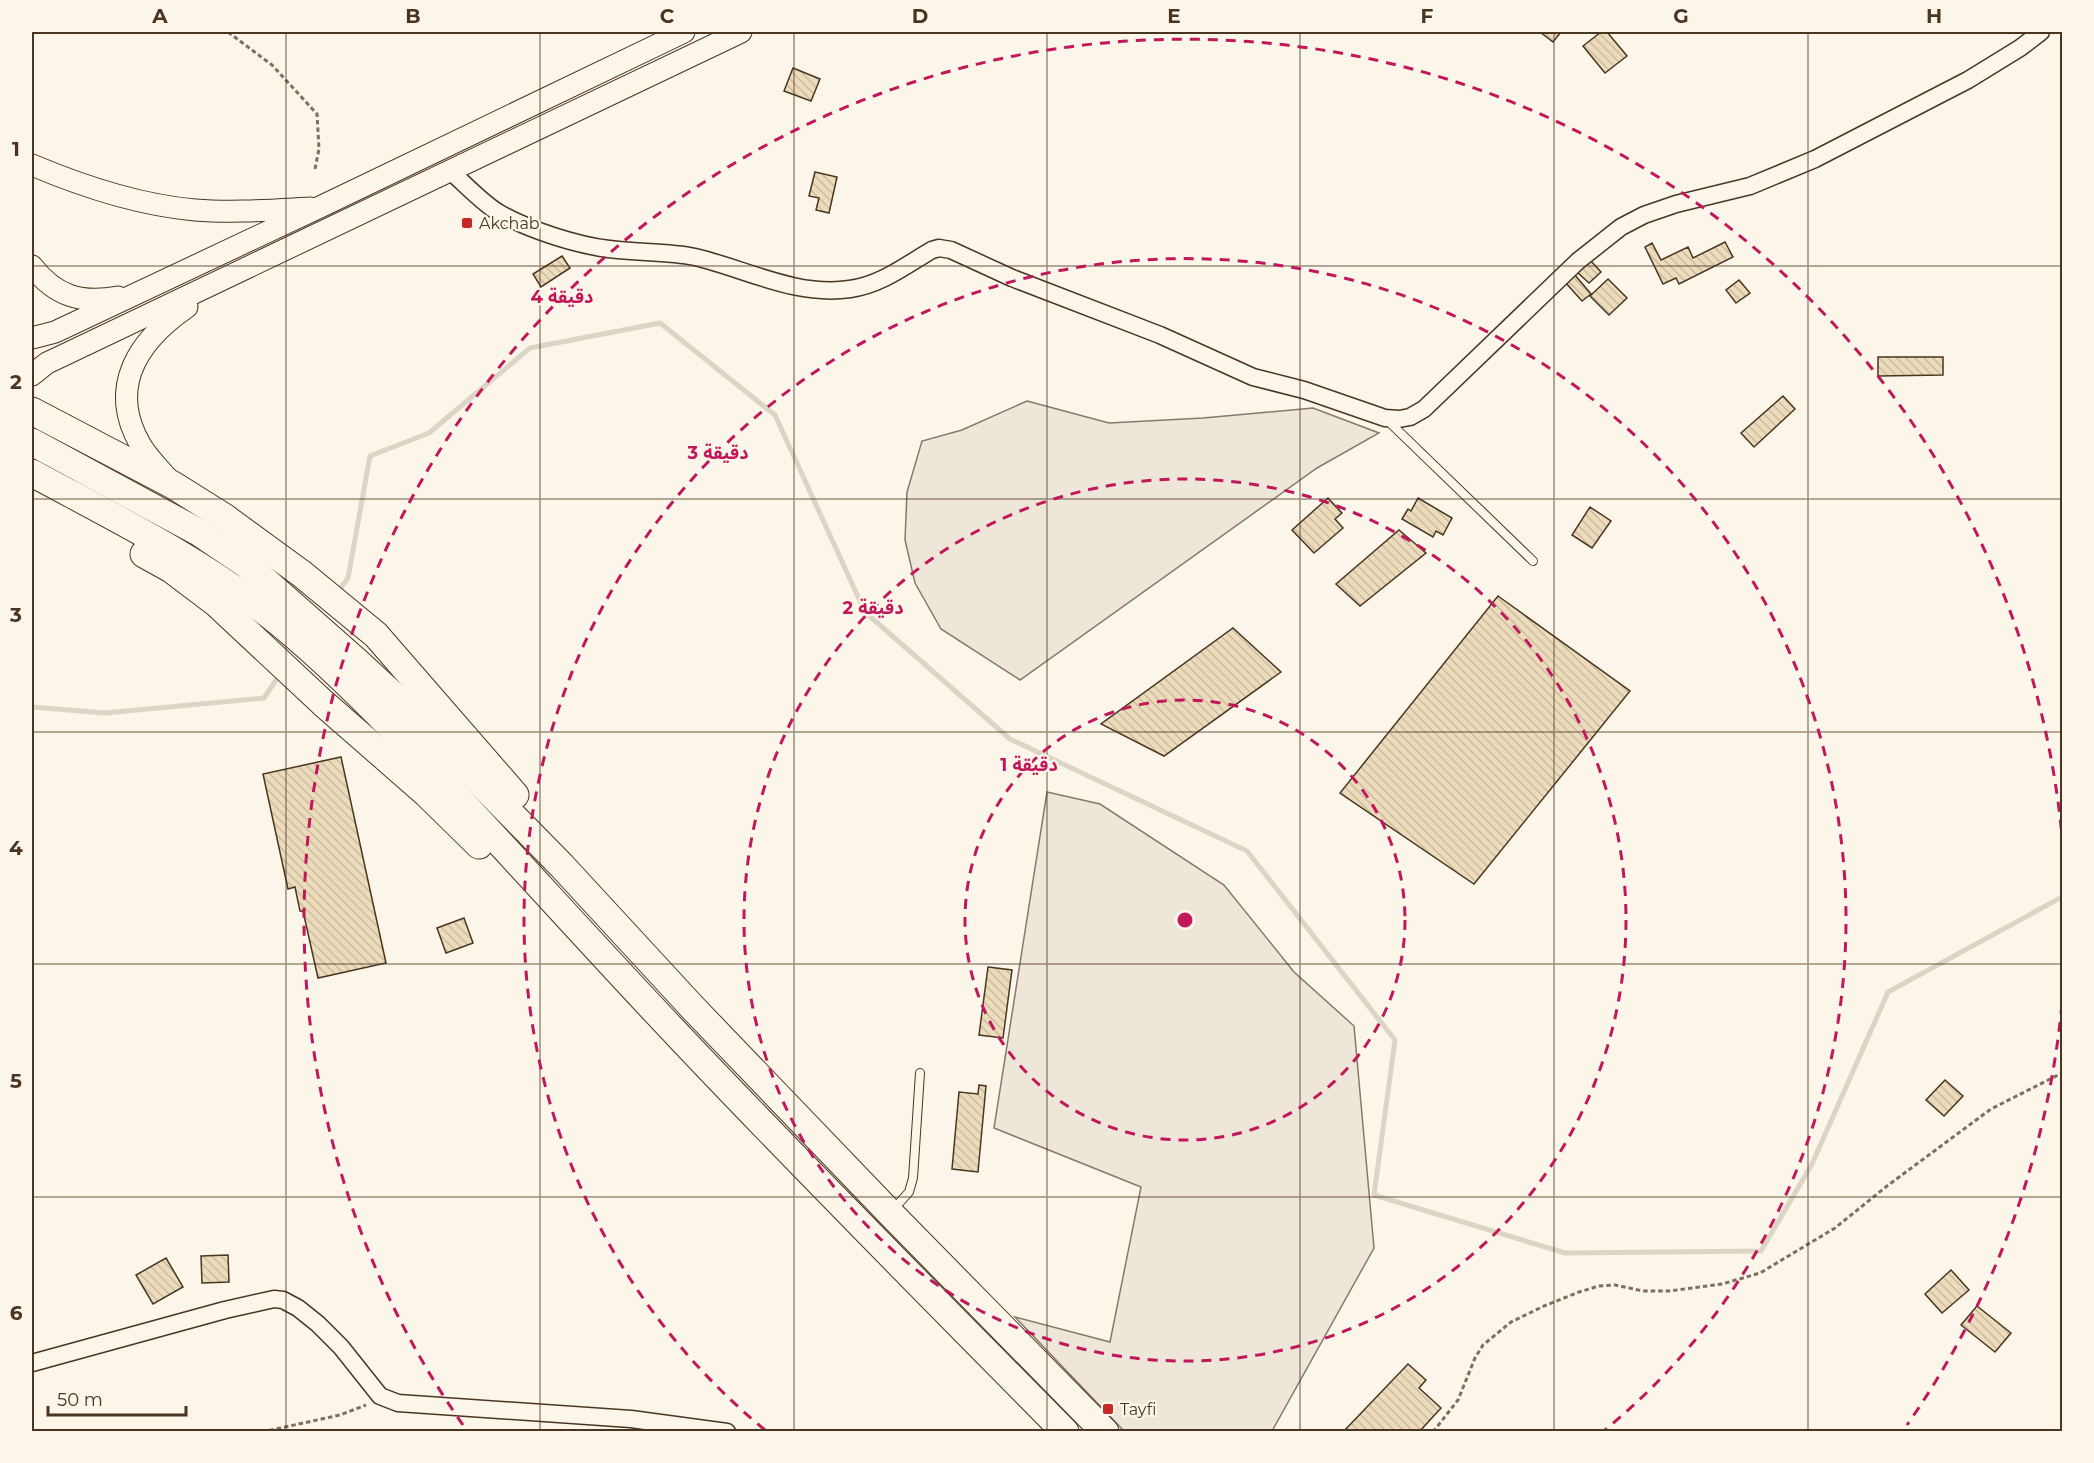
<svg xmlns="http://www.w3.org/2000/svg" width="2094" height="1463" viewBox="0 0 2094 1463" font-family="Montserrat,'Noto Sans Arabic',sans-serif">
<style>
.grass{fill:#ede6d9;stroke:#887966;stroke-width:1.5}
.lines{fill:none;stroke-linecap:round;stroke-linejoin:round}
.stream{stroke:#dcd4c6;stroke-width:5}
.building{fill:url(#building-back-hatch);stroke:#4a3520;stroke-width:1.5}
.service-casing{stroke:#4a3520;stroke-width:10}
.minor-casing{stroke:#4a3520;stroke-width:19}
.tertiary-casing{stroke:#4a3520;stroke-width:23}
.trunk-casing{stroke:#4a3520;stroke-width:29}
.path{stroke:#7f6f5c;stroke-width:3;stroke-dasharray:4.5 3;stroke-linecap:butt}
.service{stroke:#fbf6e9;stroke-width:8}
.minor{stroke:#fbf6e9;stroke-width:16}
.tertiary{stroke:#fbf6e9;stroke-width:21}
.trunk{stroke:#fbf6e9;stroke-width:27}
.grid{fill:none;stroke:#4a3520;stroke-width:1.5;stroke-opacity:0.55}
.ring{fill:none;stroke:#c2185b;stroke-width:3;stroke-dasharray:10 8}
.poi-dot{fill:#c62828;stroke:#fbf6e9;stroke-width:2}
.labels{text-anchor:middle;stroke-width:4.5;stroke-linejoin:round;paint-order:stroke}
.poi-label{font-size:16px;fill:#4a3520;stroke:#fbf6e9;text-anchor:start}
.centre{fill:#c2185b;stroke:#fbf6e9;stroke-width:3}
.ring-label{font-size:18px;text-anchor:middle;font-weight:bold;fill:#c2185b;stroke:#fbf6e9;stroke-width:4.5;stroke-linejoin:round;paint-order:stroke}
.neatline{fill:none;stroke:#4a3520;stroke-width:2}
.grid-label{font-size:20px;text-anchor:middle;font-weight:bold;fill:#4a3520}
</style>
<defs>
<pattern id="building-back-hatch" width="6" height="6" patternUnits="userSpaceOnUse" patternTransform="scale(1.5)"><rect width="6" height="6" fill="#ecdcbc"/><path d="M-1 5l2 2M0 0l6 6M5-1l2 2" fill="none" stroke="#ccbda1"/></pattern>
</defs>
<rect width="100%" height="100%" fill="#fbf6e9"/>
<g class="grass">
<polygon points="1027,401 1109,423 1203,418 1313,408 1379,433 1317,468 1020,680 941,629 915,583 905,540 907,492 922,441 962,430"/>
<polygon points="1047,792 1100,804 1224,885 1294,972 1354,1026 1374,1248 1272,1431 1124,1431 1015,1317 1110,1342 1141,1187 994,1128"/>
</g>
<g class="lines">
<g class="stream">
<polyline points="337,593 348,578 370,456 429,433 530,348 660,323 775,415 865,612 1010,739 1247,851 1395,1040 1374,1195 1565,1253 1761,1251 1812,1164 1888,992 2062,897"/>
<polyline points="32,707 105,713 264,698 280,674"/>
</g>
</g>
<g class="building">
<polygon points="1540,32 1561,32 1553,42"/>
<polygon points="1601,32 1607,32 1627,56 1605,73 1583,46"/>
<polygon points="793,68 820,79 811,101 784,91"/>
<polygon points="815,172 837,177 829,213 816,210 819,198 809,196"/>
<polygon points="1725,242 1733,257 1679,284 1676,278 1663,284 1645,247 1652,243 1661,260 1688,247 1693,258"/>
<polygon points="562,256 570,268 541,287 533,274"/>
<polygon points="1590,260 1601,272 1589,283 1577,272"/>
<polygon points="1574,274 1591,294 1582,301 1565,282"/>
<polygon points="1608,279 1627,298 1609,315 1590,296"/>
<polygon points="1739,280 1750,293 1736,303 1726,290"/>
<polygon points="1878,357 1943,357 1943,375 1878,376"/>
<polygon points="1783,396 1795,409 1754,447 1741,433"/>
<polygon points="1328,498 1342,513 1335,519 1343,528 1314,553 1292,530"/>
<polygon points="1418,498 1452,518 1443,535 1436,531 1433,537 1402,519 1408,509 1411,511"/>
<polygon points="1590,507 1611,521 1592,548 1572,535"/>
<polygon points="1399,530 1426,553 1360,606 1336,584"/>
<polygon points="1498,596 1630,691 1474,884 1340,793"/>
<polygon points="1233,628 1281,672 1164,756 1101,724"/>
<polygon points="341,757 386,963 318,978 303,911 300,911 295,887 288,889 263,774"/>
<polygon points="464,918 473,943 446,953 437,928"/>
<polygon points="988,967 1012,970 1003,1038 979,1035"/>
<polygon points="1945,1080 1963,1096 1944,1116 1926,1100"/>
<polygon points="979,1085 986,1086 978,1172 952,1169 959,1092 978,1094"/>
<polygon points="228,1255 229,1282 202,1283 201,1256"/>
<polygon points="166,1258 183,1287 153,1304 136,1275"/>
<polygon points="1951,1270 1969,1290 1942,1313 1925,1294"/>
<polygon points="1977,1306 2011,1333 1995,1352 1961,1325"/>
<polygon points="1408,1364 1426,1380 1419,1388 1441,1408 1419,1432 1343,1432"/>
</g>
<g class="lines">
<g class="service-casing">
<g id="service">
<polyline points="1387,420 1533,561"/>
<polyline points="892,1211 909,1192 913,1178 920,1073"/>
</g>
</g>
<g class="minor-casing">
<g id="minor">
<path d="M 449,170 C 463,182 485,206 501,214 C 530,230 576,245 609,249 C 637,253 668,251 695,257 C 746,269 796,297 850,289 C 881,285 906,265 932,250 L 939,248 L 951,250 L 1012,278 L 1160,335 L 1253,377 L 1304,390 L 1385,418 L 1399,419 L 1410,417 L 1424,409 L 1578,261 L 1621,227 L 1644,215 L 1676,204 L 1750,186 L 1815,159 L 1968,80 L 2020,48 L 2041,32"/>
<polyline points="32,1363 225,1310 274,1299 283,1300 298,1308 318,1324 341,1347 380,1396 398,1403 631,1419 727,1432"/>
</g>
</g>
<g class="tertiary-casing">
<g id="tertiary">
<path d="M 32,165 C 84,187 139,205 195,210 C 233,213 272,210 311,208"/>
<path d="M 32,266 C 55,296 81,304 118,297"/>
<polyline points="32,338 55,332 320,207 684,32"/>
<polyline points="32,375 47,363 64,355 741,32"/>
<path d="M 169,480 C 159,468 147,457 140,444 C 107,386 139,340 187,307"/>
</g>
</g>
<g class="trunk-casing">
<g id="trunk">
<polyline points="32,411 173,485 224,517 302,574 376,635 515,795"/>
<polyline points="32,442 200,533 246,564 356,661 408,709 562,866 693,1008 890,1213 1105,1432"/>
<path d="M 32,473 C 117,519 205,562 281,624 C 343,675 404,739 459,799 C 530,875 600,953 672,1029 C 800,1165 933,1298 1065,1432"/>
<polyline points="144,554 171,569 216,603 323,703 426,793 479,845"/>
</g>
</g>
<g class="path">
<polyline points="228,32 272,65 317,114 319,149 315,169"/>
<polyline points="262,1432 340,1415 366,1405"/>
<polyline points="1433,1432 1458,1400 1475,1358 1483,1345 1511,1322 1544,1306 1579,1292 1599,1286 1615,1285 1643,1291 1669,1291 1722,1284 1760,1273 1835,1228 1887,1186 1991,1109 2062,1073"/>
</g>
<use href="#service" class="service"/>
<use href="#minor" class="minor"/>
<use href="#tertiary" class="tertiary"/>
<use href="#trunk" class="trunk"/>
</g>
<path class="grid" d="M 286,32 L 286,1432M 540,32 L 540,1432M 794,32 L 794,1432M 1047,32 L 1047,1432M 1300,32 L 1300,1432M 1554,32 L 1554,1432M 1808,32 L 1808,1432M 32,266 L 2062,266M 32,499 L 2062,499M 32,732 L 2062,732M 32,964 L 2062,964M 32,1197 L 2062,1197"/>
<g class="ring">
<circle cx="1185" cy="920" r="220"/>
<circle cx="1185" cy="920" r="441"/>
<path d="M765 1430A661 661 0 1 1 1605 1430"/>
<path d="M2062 1004A881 881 0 0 1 1907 1425M463 1425A881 881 0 1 1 2062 836"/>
</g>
<g class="poi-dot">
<rect x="461" y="217" width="12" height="12" rx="3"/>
<rect x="1102" y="1403" width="12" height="12" rx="3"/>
</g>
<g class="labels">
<g class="poi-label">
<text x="479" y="229">Akchab</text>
<text x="1120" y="1415">Tayfi</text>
</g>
</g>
<circle cx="1185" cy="920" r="9" class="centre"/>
<g class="ring-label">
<text x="562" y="303">4 دقيقة</text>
<text x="718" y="459">3 دقيقة</text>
<text x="873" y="614">2 دقيقة</text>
<text x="1029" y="771">1 دقيقة</text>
</g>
<rect width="2094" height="1463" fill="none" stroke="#fbf6e9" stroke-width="66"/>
<path d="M48 1406v9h138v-9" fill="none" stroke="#4a3520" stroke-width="3"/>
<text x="57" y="1406" font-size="18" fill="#4a3520" stroke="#fbf6e9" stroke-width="4.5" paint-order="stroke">50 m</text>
<rect x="33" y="33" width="2028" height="1397" class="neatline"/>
<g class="grid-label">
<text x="160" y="23">A</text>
<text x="413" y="23">B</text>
<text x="667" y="23">C</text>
<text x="920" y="23">D</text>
<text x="1174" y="23">E</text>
<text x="1427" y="23">F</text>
<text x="1681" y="23">G</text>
<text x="1934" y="23">H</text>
<text x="16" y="156">1</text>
<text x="16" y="389">2</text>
<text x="16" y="622">3</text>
<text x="16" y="855">4</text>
<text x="16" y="1088">5</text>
<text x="16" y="1320">6</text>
</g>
</svg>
